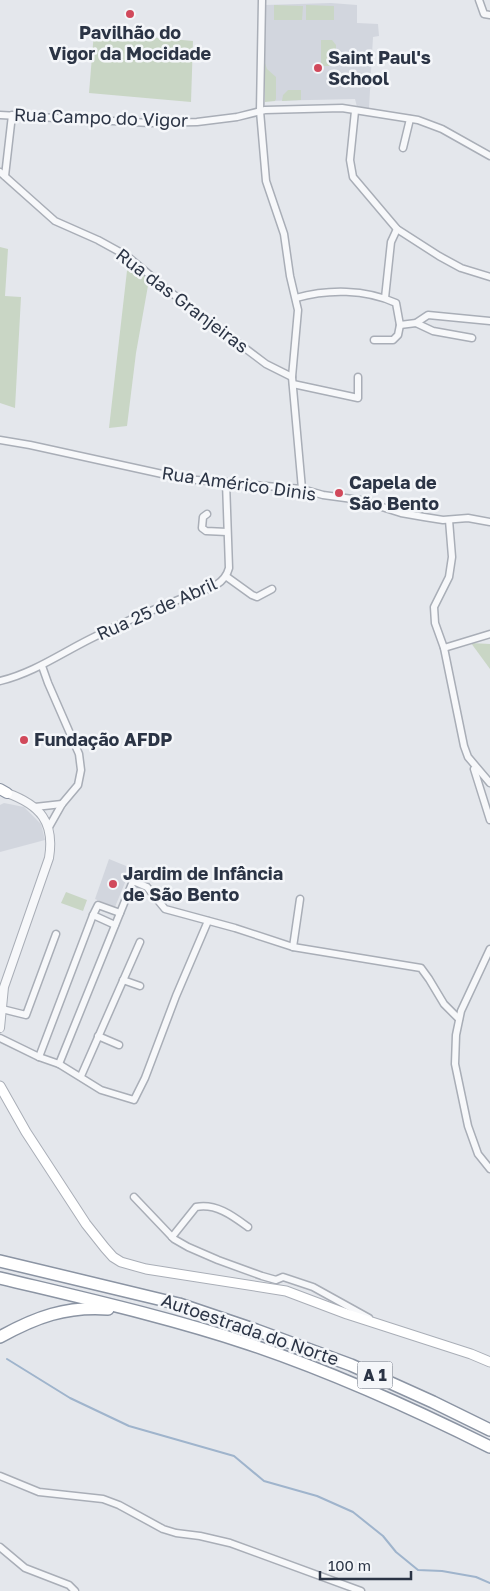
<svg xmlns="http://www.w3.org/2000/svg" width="490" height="1591" viewBox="0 0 490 1591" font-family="'Golos Text',sans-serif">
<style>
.built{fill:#d2d6de}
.green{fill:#c9d6c5}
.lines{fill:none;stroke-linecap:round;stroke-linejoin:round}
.stream{stroke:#9fb4cc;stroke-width:2}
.minor-casing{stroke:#a9aeb7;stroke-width:9}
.tertiary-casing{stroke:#a9aeb7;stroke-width:10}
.secondary-casing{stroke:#a9aeb7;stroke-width:11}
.trunk-casing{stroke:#8b94a3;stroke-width:12}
.motorway-casing{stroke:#8b94a3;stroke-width:14}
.minor{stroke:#f7f8fa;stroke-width:6}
.tertiary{stroke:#f7f8fa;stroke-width:8}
.secondary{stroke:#fff;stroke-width:9}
.trunk{stroke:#fff;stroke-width:10}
.motorway{stroke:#fff;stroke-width:11}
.poi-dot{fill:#d1495b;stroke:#f4f6f9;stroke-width:2}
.labels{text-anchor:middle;stroke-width:5;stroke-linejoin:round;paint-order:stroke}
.shield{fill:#f4f6f9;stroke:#676e7b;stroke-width:1}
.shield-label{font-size:16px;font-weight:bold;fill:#2b3445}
.poi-label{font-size:18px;font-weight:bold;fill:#2b3445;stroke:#f4f6f9;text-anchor:start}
.street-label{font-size:18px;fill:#2b3445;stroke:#f4f6f9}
</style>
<rect width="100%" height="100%" fill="#e4e7ec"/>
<g class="built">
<polygon points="331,3 357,5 357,23 378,24 379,36 373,37 369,108 357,107 355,99 265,101 265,5"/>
<polygon points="4,803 24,807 41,824 45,840 0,852 0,805"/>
<polygon points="109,859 131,868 115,907 95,899"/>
</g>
<g class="green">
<polygon points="274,5 303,6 302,20 274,20"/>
<polygon points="306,5 334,6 334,20 306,20"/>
<polygon points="94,32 193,41 191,102 89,93"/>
<polygon points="321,40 332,40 336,45 336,66 321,66"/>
<polygon points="265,63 267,69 276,77 276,99 275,101 265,102"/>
<polygon points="288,90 301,90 301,100 282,101 283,95"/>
<polygon points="0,247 8,249 5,296 21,297 15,408 0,403"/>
<polygon points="128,262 149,280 136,353 127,426 109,428"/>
<polygon points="471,643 490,644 490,669"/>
<polygon points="66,892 87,900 83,911 61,903"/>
</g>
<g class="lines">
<polyline class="stream" points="7,1359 70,1398 129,1426 234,1456 264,1481 317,1496 353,1512 383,1536 396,1552 418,1570 442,1571 476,1577 490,1583"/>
<g class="minor-casing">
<g id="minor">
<polyline points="262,0 260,111 266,181 284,234 290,276 298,310 292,377 302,489"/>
<polyline points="479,0 484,14 490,15"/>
<polyline points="355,111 350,160 353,177 397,229 439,256 461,268 490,277"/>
<polyline points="0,115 150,123 197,122 237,117 265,110 342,108 418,120 442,129 490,156"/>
<polyline points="403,148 410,119"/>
<polyline points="0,172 55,221 98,240 127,256 169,291 266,364 292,377"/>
<polyline points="5,176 12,115"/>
<path d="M 296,298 C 328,289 365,289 396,303 L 400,325 L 416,323 L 428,315 L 490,321"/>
<polyline points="385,298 391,242 397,229"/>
<polyline points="416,323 433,331 472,338"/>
<polyline points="374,340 393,340 398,335 400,325"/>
<polyline points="293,384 358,398 358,377"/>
<polyline points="0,440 30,445 185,479 302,489 323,495 360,500 401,513 424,517 443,520 468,518 490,522"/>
<polyline points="207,514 203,517 202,528 206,531 227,532"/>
<polyline points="449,520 452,557 449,577 434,607 435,623 444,648 464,746 468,757 490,783"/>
<polyline points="227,577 252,595 257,597 272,589"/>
<polyline points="444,648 490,634"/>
<polyline points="42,666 48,683 79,754 81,770 78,785 62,804 49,827"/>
<path d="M 0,681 C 33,673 60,654 90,639 C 121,623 154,609 188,596 C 204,590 224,587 229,568 L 226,482"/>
<polyline points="474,769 490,820"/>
<polyline points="35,807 62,804"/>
<polyline points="93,915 115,925"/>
<polyline points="293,947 300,899"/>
<polyline points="490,949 461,1011 456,1035 455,1064 468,1126 478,1154 490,1169"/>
<polyline points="123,980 140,986"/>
<polyline points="2,1009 26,1015 56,934"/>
<polyline points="98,1036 119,1045"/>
<polyline points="0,1038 39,1057 59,1064 101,1090 134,1100 145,1078 176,996 208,921"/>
<polyline points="39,1057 93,915 98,905 120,913"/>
<polyline points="59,1064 133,881 147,887 165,909 235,928 293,947 421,968 429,979 444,1004 459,1019"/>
<polyline points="81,1076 140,942"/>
<polyline points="134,1197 174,1239 188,1247 218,1260 262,1276 276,1280 283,1277 313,1287 369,1318"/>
<path d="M 172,1237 L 196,1207 C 216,1203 233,1216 248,1227"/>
<polyline points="0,1476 39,1492 103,1499 119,1505 163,1529 176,1533 200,1536 230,1543 361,1591"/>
<polyline points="0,1547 25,1568 69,1585 75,1591"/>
</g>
</g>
<g class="tertiary-casing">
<path id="tertiary" d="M 0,1028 L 4,987 L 49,858 C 55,822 40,805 7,793"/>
</g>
<g class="secondary-casing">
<polyline id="secondary" points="0,1086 26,1132 86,1224 105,1248 113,1257 121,1262 146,1269 286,1291 347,1314 471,1354 490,1362"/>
</g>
<g class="trunk-casing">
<polyline id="trunk" points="0,789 7,793"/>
</g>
<g class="motorway-casing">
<g id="motorway">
<polyline points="0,1261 179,1304 256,1330 351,1365 433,1402 490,1430"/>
<path d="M 0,1278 C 83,1298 168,1317 249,1344 C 332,1372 412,1408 490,1447"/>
<path d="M 0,1337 C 36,1317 66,1306 108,1309"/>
</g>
</g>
<use href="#minor" class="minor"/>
<use href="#tertiary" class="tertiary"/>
<use href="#secondary" class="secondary"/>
<use href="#trunk" class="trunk"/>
<use href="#motorway" class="motorway"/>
</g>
<g class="poi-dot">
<circle cx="130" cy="14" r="5"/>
<circle cx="318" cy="68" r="5"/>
<circle cx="339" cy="493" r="5"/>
<circle cx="24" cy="740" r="5"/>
<circle cx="113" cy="884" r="5"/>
</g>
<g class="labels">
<rect class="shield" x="357.5" y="1361.5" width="35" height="27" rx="4"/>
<g class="shield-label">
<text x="375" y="1381">A 1</text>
</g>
<g class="poi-label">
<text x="130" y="39" text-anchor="middle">Pavilhão do<tspan x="130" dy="21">Vigor da Mocidade</tspan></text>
<text x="328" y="64">Saint Paul's<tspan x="328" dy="21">School</tspan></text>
<text x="349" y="489">Capela de<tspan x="349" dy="21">São Bento</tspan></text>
<text x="34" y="746">Fundação AFDP</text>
<text x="123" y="880">Jardim de Infância<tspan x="123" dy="21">de São Bento</tspan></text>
</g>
<g class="street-label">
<text transform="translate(101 118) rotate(2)" y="6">Rua Campo do Vigor</text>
<text transform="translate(182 301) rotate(37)" y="6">Rua das Granjeiras</text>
<text transform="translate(239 484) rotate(8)" y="6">Rua Américo Dinis</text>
<text transform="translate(157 609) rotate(-24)" y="6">Rua 25 de Abril</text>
<text transform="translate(250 1330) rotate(19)" y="6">Autoestrada do Norte</text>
</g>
</g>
<path d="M320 1571v8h91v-8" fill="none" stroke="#2b3445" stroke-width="2.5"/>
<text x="328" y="1571" font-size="15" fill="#2b3445" stroke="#f4f6f9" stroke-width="4" paint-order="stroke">100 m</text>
</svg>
